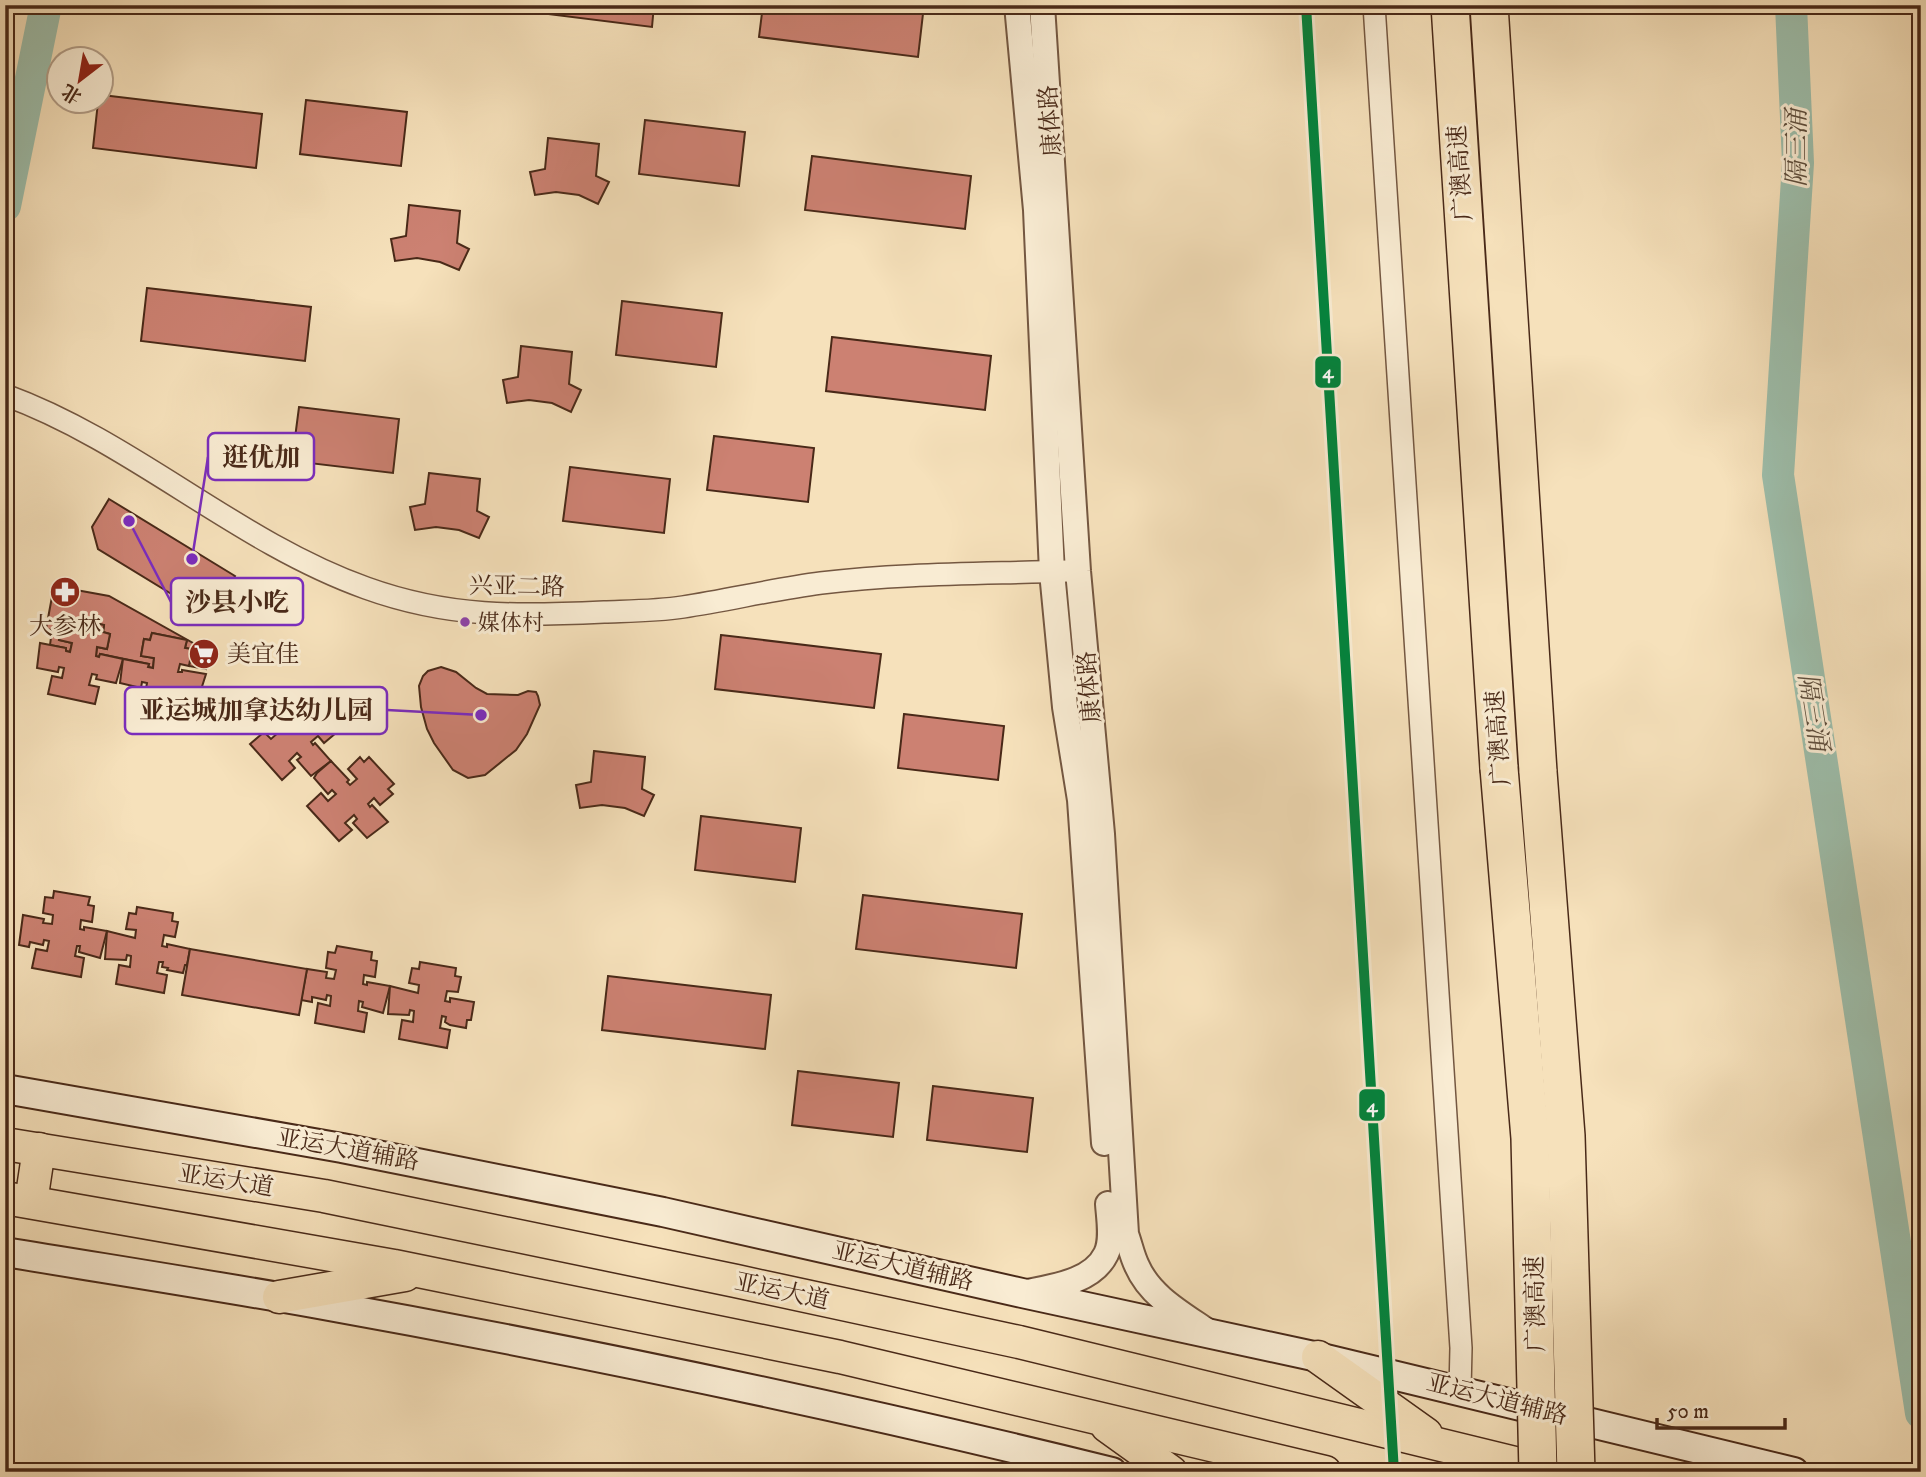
<svg xmlns="http://www.w3.org/2000/svg" width="1926" height="1477" viewBox="0 0 1926 1477" font-family="'IM FELL DW Pica','Noto Serif SC',serif">
<style>
.lines{fill:none;stroke-linecap:round;stroke-linejoin:round}
.river{stroke:#9dbeab;stroke-width:32}
.building{fill:#cc8172;stroke:#492918;stroke-width:2}
.minor-casing{stroke:#745741;stroke-width:24}
.tertiary-casing{stroke:#745741;stroke-width:28}
.secondary-casing{stroke:#492918;stroke-width:32}
.primary-casing{stroke:#492918;stroke-width:35}
.motorway-casing{stroke:#492918;stroke-width:40}
.minor{stroke:#f9ecd3;stroke-width:21}
.tertiary{stroke:#f9ecd3;stroke-width:24}
.secondary{stroke:#f9ecd3;stroke-width:28}
.primary{stroke:#f6e1bb;stroke-width:32}
.motorway{stroke:#f6e1bb;stroke-width:37}
.motorway-bridge-casing{stroke:#492918;stroke-width:40;stroke-linecap:butt}
.motorway-bridge{stroke:#f6e1bb;stroke-width:37}
.metro-1-casing{stroke:#f9ecd3;stroke-width:16}
.metro-1{stroke:#00843d;stroke-width:10}
.bus-dot{fill:#8e44ad;stroke:#f9ecd3;stroke-width:2.5}
.labels{text-anchor:middle;stroke-width:6;stroke-linejoin:round;paint-order:stroke}
.bus-label{font-size:22px;fill:#492918;stroke:#f9ecd3;text-anchor:start}
.street-label{font-size:24px;fill:#492918;stroke:#f9ecd3}
.poi-label{font-size:24px;fill:#492918;stroke:#f9ecd3}
.water-label{font-size:26px;font-style:italic;fill:#5e4e3d;stroke:#f9ecd3}
.leader{fill:none;stroke:#7b2cbf;stroke-width:2.5}
.callout-dot{fill:#7b2cbf;stroke:#f9ecd3;stroke-width:2.5}
.callout{fill:#f9ecd3;stroke:#7b2cbf;stroke-width:2.5}
.callout-label{font-size:26px;text-anchor:middle;font-weight:bold;fill:#492918}
.line-badge{stroke:#f9ecd3;stroke-width:2.5}
.badge-label{font-size:19px;text-anchor:middle;font-weight:bold;fill:#fff}
</style>
<rect width="100%" height="100%" fill="#f6e1bb"/>
<filter id="stains"><feTurbulence type="fractalNoise" baseFrequency=".00286" numOctaves="4"/><feColorMatrix values="0 0 0 0 .2 0 0 0 0 .09 0 0 0 0 .02 0 0 0 .5 -.17"/></filter>
<radialGradient id="worn" r=".72"><stop offset=".6" stop-color="#630" stop-opacity="0"/><stop offset="1" stop-color="#630" stop-opacity=".3"/></radialGradient>
<g class="lines">
<g class="river">
<polyline points="1791,5 1798,163 1778,475 1921,1413"/>
<polyline points="5,206 46,5"/>
</g>
</g>
<g class="building">
<polygon points="493,5 654,5 652,27 493,7"/>
<polygon points="763,5 924,5 918,57 759,37"/>
<polygon points="102,95 262,114 256,168 93,148 98,102 102,102"/>
<polygon points="306,100 407,112 401,166 300,154"/>
<polygon points="645,120 745,132 739,186 639,174"/>
<polygon points="548,138 599,144 596,176 609,182 598,204 579,195 556,192 535,195 530,172 545,169"/>
<polygon points="812,156 971,176 965,229 805,210"/>
<polygon points="409,205 460,211 457,243 469,249 459,270 440,262 417,258 395,261 391,239 406,236"/>
<polygon points="147,288 311,307 305,361 141,341"/>
<polygon points="622,301 722,313 716,367 616,355"/>
<polygon points="832,337 991,356 985,410 826,391"/>
<polygon points="521,346 572,352 569,384 581,390 571,412 552,403 529,400 507,403 503,380 518,377"/>
<polygon points="299,407 399,419 393,473 292,461"/>
<polygon points="714,436 814,448 808,502 707,490"/>
<polygon points="570,467 670,479 664,533 563,521"/>
<polygon points="429,473 480,479 477,511 489,517 479,538 459,530 436,527 415,530 410,507 425,504"/>
<polygon points="109,499 235,576 219,604 196,609 98,549 92,527"/>
<polygon points="54,586 109,596 209,652 206,669 189,666 192,649 185,648 187,640 152,633 150,640 144,639 141,656 154,658 153,668 148,667 149,664 100,654 99,657 96,656 97,647 107,649 110,634 103,632 104,625 69,618 68,625 62,624 59,640 72,643 70,652 66,651 66,648 50,645 52,630 46,629"/>
<polygon points="69,618 104,625 103,632 110,634 107,649 97,647 96,656 99,657 100,654 123,659 116,683 96,679 97,675 92,674 89,685 99,687 95,704 48,694 52,676 62,678 64,668 59,667 58,672 37,668 40,643 66,648 66,651 70,652 72,643 59,640 62,624 68,625"/>
<polygon points="152,633 187,640 185,648 192,649 189,666 180,664 178,672 182,672 182,670 206,674 198,699 178,695 179,690 174,689 172,700 181,702 178,719 131,710 135,691 145,694 147,683 142,682 141,688 120,683 123,659 149,664 148,667 153,668 154,658 141,656 144,639 150,640"/>
<polygon points="721,635 881,654 874,708 715,689"/>
<polygon points="441,667 456,672 476,688 487,694 518,695 528,691 536,692 538,696 540,705 527,734 516,750 485,775 468,778 453,770 434,743 427,729 421,707 419,686 423,676 428,671"/>
<polygon points="313,695 337,722 331,728 336,733 324,743 318,736 311,742 313,745 315,743 331,761 311,776 297,760 301,757 297,753 289,761 295,768 282,780 250,744 264,732 271,739 279,732 276,729 271,732 257,716 274,698 292,718 290,720 293,724 300,717 291,707 304,696 308,700"/>
<polygon points="904,714 1004,726 998,780 898,768"/>
<polygon points="594,751 645,757 642,789 654,795 644,816 625,808 602,805 580,808 576,785 591,782"/>
<polygon points="360,757 364,762 369,757 394,784 388,789 393,794 380,805 374,798 368,804 370,807 372,805 388,822 367,838 353,823 357,819 354,815 345,823 352,830 339,841 307,806 321,793 328,801 336,794 332,790 328,794 314,778 317,773 331,761 349,780 347,782 350,785 357,779 348,769"/>
<polygon points="701,816 801,828 795,882 695,870"/>
<polygon points="54,891 90,897 88,905 94,906 92,922 81,920 80,929 84,930 84,927 107,931 100,958 79,952 80,946 77,946 75,956 84,958 81,977 32,968 36,949 47,951 49,941 44,940 43,945 30,942 29,947 19,945 23,915 44,919 43,923 52,924 53,915 43,913 45,897 53,898"/>
<polygon points="863,895 1022,914 1016,968 856,949"/>
<polygon points="137,907 173,913 172,921 178,922 175,937 164,935 162,946 167,947 167,944 190,949 187,965 185,965 183,973 167,970 168,968 162,967 163,962 159,962 157,973 167,975 164,993 116,984 119,965 130,967 131,956 127,955 126,960 105,959 107,931 135,938 136,930 126,929 129,913 136,914"/>
<polygon points="337,946 372,952 371,960 377,961 375,977 364,975 363,984 367,985 367,982 390,986 383,1013 362,1007 363,1002 359,1001 358,1011 367,1013 364,1032 315,1023 318,1003 330,1006 331,996 327,995 326,1000 312,997 312,1002 301,1000 307,969 327,972 326,978 334,979 336,970 326,968 328,952 335,953"/>
<polygon points="190,949 307,969 299,1015 182,995"/>
<polygon points="420,962 456,968 455,976 461,977 458,992 447,991 445,1001 450,1002 450,998 474,1002 471,1020 467,1020 466,1028 450,1025 445,1022 446,1017 442,1016 440,1028 450,1030 447,1048 399,1039 402,1020 413,1022 414,1011 410,1010 409,1015 388,1014 390,986 418,993 419,985 409,983 412,968 419,969"/>
<polygon points="608,976 771,995 765,1049 602,1030"/>
<polygon points="798,1071 899,1083 893,1137 792,1125"/>
<polygon points="933,1086 1033,1098 1027,1152 927,1140"/>
</g>
<g class="lines">
<g class="minor-casing">
<g id="minor">
<polyline points="1374,5 1461,1348 1460,1390"/>
<path d="M 5,395 C 134,442 237,542 366,588 C 449,618 518,616 604,612 C 630,611 657,611 683,607 C 729,600 775,589 821,583 C 903,573 985,574 1068,571"/>
</g>
</g>
<g class="tertiary-casing">
<g id="tertiary">
<polyline points="1017,5 1036,210 1052,572 1065,707 1080,800 1104,1143"/>
<path d="M 1042,5 L 1078,571 L 1102,834 L 1126,1234 C 1130,1245 1132,1256 1137,1266 C 1150,1296 1181,1313 1207,1331"/>
<path d="M 1023,1293 C 1050,1287 1092,1283 1106,1254 C 1113,1240 1109,1219 1108,1204"/>
</g>
</g>
<g class="secondary-casing">
<g id="secondary">
<polyline points="5,1089 342,1148 663,1212 1022,1293 1318,1357 1794,1472"/>
<path d="M 5,1252 C 108,1269 211,1285 313,1303 C 581,1351 848,1407 1112,1472"/>
</g>
</g>
<g class="primary-casing">
<g id="primary">
<polyline points="5,1144 324,1196 736,1281 1019,1342 1552,1472"/>
<polyline points="5,1198 394,1266 840,1357 1325,1472"/>
<polyline points="31,1202 39,1149"/>
<polyline points="279,1297 405,1275"/>
<polyline points="1318,1357 1426,1434"/>
<polyline points="1107,1426 1171,1472"/>
</g>
</g>
<g class="motorway-casing">
<g id="motorway">
<polyline points="1450,5 1499,768"/>
<polyline points="1489,5 1538,772"/>
</g>
</g>
<use href="#minor" class="minor"/>
<use href="#tertiary" class="tertiary"/>
<use href="#secondary" class="secondary"/>
<use href="#primary" class="primary"/>
<use href="#motorway" class="motorway"/>
<g class="motorway-bridge-casing">
<g id="motorway-bridge">
<polyline points="1499,768 1530,1138 1538,1472"/>
<polyline points="1538,772 1566,1136 1576,1472"/>
</g>
</g>
<use href="#motorway-bridge" class="motorway-bridge"/>
<g class="metro-1-casing">
<polyline id="metro-1" points="1306,5 1394,1472"/>
</g>
<use href="#metro-1" class="metro-1"/>
</g>
<defs>
<g id="pharmacy-disc" transform="scale(1.575)"><circle r="9.5" fill="#8f2418" stroke="#f9ecd3"/><path d="M-2-6h4v4h4v4h-4v4h-4v-4h-4v-4h4Z" fill="#fff"/></g>
<g id="supermarket-disc" transform="scale(1.575)"><circle r="9.5" fill="#8f2418" stroke="#f9ecd3"/><path d="M-6-5.5h2.5l.6 2H6L4.5 2H-2.5L-4.4-4H-6ZM-1.5 3.2a1.3 1.3 0 1 0 .1 0ZM3 3.2a1.3 1.3 0 1 0 .1 0Z" fill="#fff"/></g>
</defs>
<g fill-rule="evenodd">
<use href="#pharmacy-disc" x="65" y="592"/>
<use href="#supermarket-disc" x="204" y="654"/>
</g>
<circle class="bus-dot" cx="465" cy="622" r="6"/>
<g class="labels">
<g class="bus-label">
<text x="478" y="630">媒体村</text>
</g>
<g class="street-label">
<text transform="translate(1050 121) rotate(-94)" y="8">康体路</text>
<text transform="translate(1460 173) rotate(-94)" y="8">广澳高速</text>
<text transform="translate(517 586) rotate(1)" y="8">兴亚二路</text>
<text transform="translate(1089 687) rotate(-95)" y="8">康体路</text>
<text transform="translate(1498 738) rotate(-94)" y="8">广澳高速</text>
<text transform="translate(348 1149) rotate(10)" y="8">亚运大道辅路</text>
<text transform="translate(226 1180) rotate(9)" y="8">亚运大道</text>
<text transform="translate(903 1266) rotate(13)" y="8">亚运大道辅路</text>
<text transform="translate(782 1291) rotate(12)" y="8">亚运大道</text>
<text transform="translate(1535 1304) rotate(-91)" y="8">广澳高速</text>
<text transform="translate(1497 1399) rotate(14)" y="8">亚运大道辅路</text>
</g>
<g class="poi-label">
<text x="65" y="634">大参林</text>
<text x="227" y="662" text-anchor="start">美宜佳</text>
</g>
<g class="water-label">
<text transform="translate(1796 148) rotate(-90)" y="9">隔三涌</text>
<text transform="translate(1814 712) rotate(81)" y="9">隔三涌</text>
</g>
</g>
<path class="leader" d="M192 559L208 457M129 521L171 602M481 715L387 710"/>
<g class="callout-dot">
<circle cx="192" cy="559" r="7"/>
<circle cx="129" cy="521" r="7"/>
<circle cx="481" cy="715" r="7"/>
</g>
<g class="callout">
<rect x="208" y="433" width="106" height="47" rx="7"/>
<rect x="171" y="578" width="132" height="47" rx="7"/>
<rect x="125" y="687" width="262" height="47" rx="7"/>
</g>
<g class="callout-label">
<text x="261" y="466">逛优加</text>
<text x="237" y="611">沙县小吃</text>
<text x="256" y="719">亚运城加拿达幼儿园</text>
</g>
<g class="line-badge">
<rect x="1314" y="355" width="28" height="34" rx="7" fill="#00843d"/>
<rect x="1358" y="1088" width="28" height="34" rx="7" fill="#00843d"/>
</g>
<g class="badge-label">
<text x="1328" y="378">4</text>
<text x="1372" y="1112">4</text>
</g>
<rect width="1926" height="1477" fill="none" stroke="#f6e1bb" stroke-width="28"/>
<rect x="7" y="7" width="1912" height="1463" fill="none" stroke="#492918" stroke-width="3.5"/>
<rect x="14" y="14" width="1898" height="1449" fill="none" stroke="#492918" stroke-width="2"/>
<g transform="translate(80 80) rotate(211)"><circle r="33" fill="#f9ecd3" stroke="#b39e88" stroke-width="2"/>
<path d="M0-5L12 26L0 18L-12 26Z" fill="#8f2418"/>
<text y="-10" font-size="19" font-weight="bold" text-anchor="middle" fill="#492918">北</text>
</g>
<path d="M1657 1418v10h128v-10" fill="none" stroke="#492918" stroke-width="3.5"/>
<text x="1667" y="1418" font-size="21" fill="#492918" stroke="#f9ecd3" stroke-width="5" paint-order="stroke">50 m</text>
<rect width="100%" height="100%" filter="url(#stains)"/>
<rect width="100%" height="100%" fill="url(#worn)"/>
</svg>
